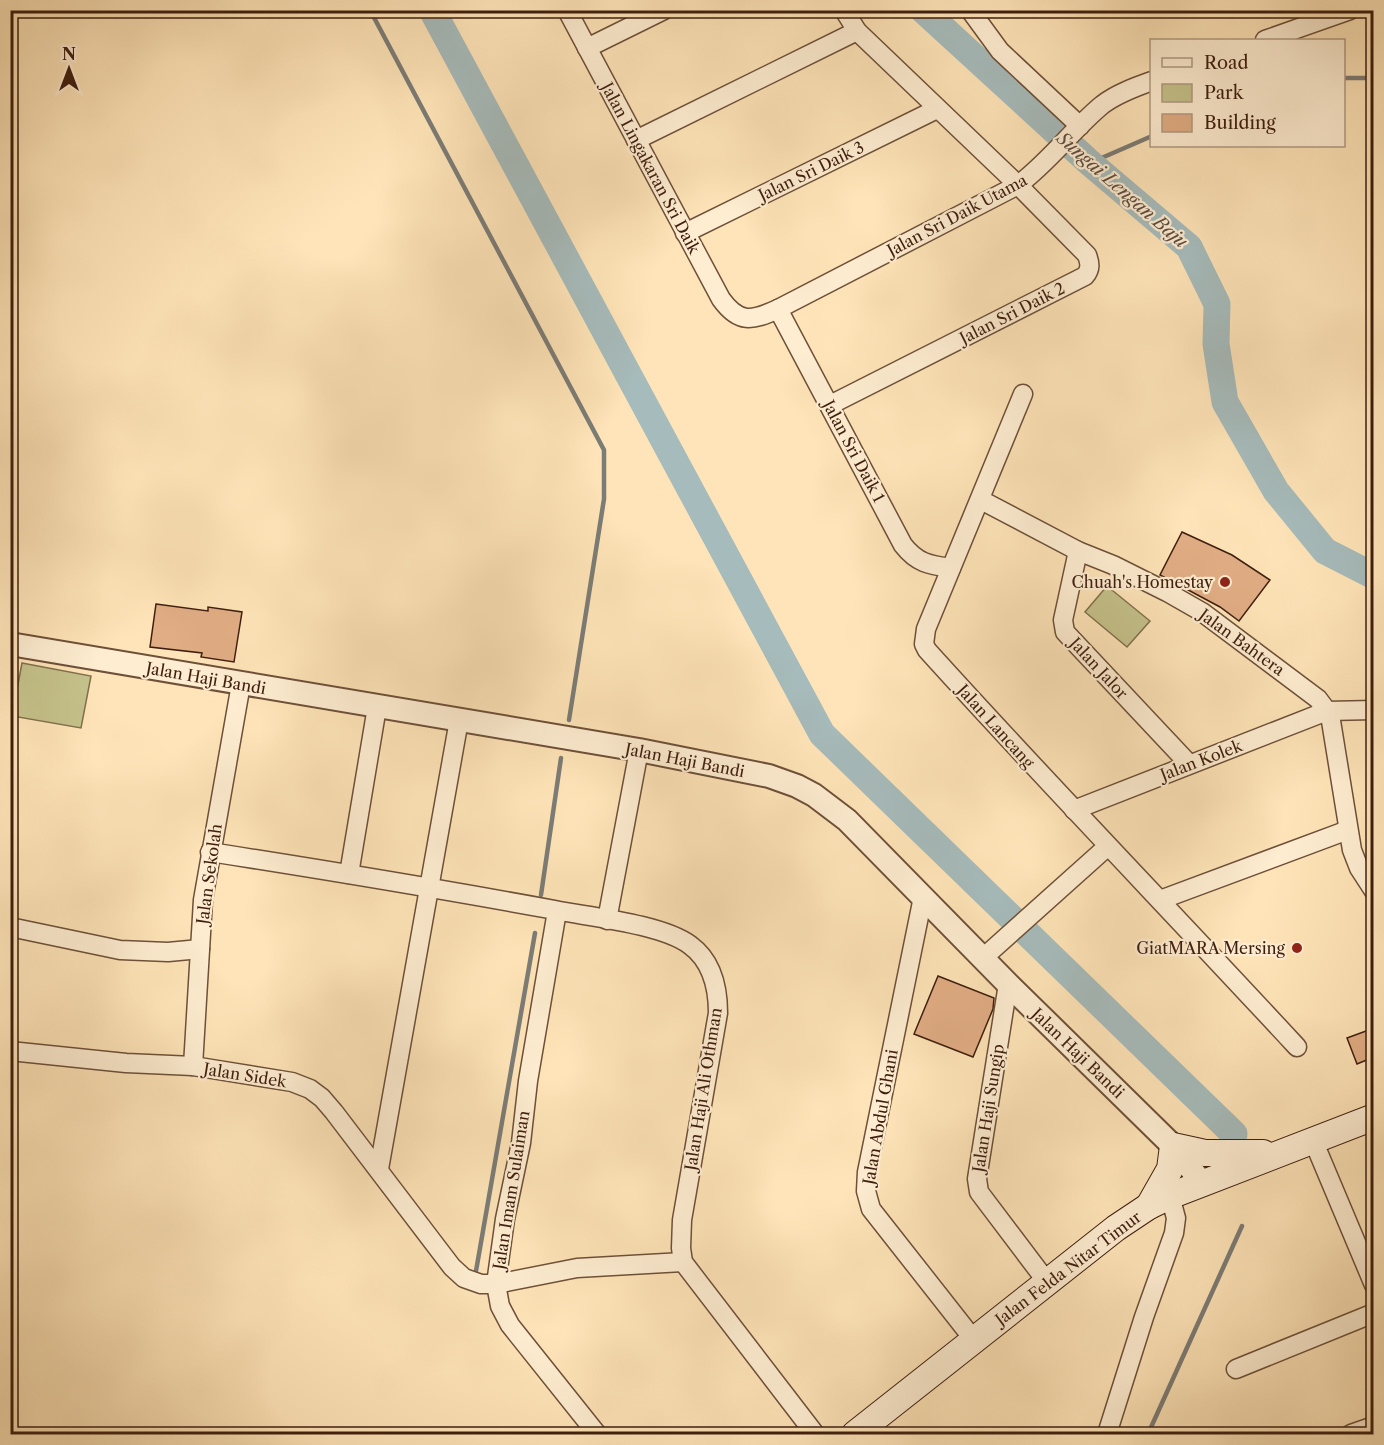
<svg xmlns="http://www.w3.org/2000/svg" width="1384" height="1445" viewBox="0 0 1384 1445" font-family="'Libre Caslon Text',serif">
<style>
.green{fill:#c5c28b;stroke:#82704d;stroke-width:1.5}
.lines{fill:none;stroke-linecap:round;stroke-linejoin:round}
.stream{stroke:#7c7c76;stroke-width:4.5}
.river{stroke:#a6bbbb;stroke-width:27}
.building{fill:#e1ad84;stroke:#3e1e0f;stroke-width:1.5}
.minor-casing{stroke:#6e5039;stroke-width:21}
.tertiary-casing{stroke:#6e5039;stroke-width:26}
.secondary-casing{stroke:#3e1e0f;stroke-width:28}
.minor{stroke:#feedd1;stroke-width:18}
.tertiary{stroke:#feedd1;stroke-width:22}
.secondary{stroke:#feedd1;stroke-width:26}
.poi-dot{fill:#8f2418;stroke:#feedd1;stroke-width:2}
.labels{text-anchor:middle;stroke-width:4.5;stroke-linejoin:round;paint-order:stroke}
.street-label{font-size:16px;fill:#3e1e0f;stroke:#feedd1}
.poi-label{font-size:16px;fill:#3e1e0f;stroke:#feedd1;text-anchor:end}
.water-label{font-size:18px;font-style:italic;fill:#5d4d43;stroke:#feedd1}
</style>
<rect width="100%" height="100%" fill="#fee4b8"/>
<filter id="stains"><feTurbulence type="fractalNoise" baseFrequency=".00333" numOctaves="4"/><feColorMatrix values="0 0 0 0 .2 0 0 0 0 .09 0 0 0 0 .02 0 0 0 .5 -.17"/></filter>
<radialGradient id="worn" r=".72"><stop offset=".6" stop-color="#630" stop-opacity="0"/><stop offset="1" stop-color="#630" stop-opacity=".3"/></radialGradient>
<g class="green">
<polygon points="1107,586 1150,621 1127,647 1085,612"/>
<polygon points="22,663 91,676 81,728 12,716"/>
</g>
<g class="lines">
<g class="stream">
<polyline points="370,10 604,450 604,499 569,720"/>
<polyline points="1344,78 1374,78"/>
<polyline points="1090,163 1152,136"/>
<polyline points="541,895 561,758"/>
<polyline points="476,1271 535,933"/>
<polyline points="1148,1434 1242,1226"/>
</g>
<g class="river">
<polyline points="432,10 822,734 1234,1134"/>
<polyline points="923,10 1090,163 1189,247 1217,304 1216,344 1225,402 1276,491 1325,551 1374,576"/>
</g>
</g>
<g class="building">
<polygon points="1182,532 1232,555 1270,580 1239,621 1220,607 1160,575"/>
<polygon points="156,604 208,611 208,607 242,612 234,662 201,657 202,653 150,647"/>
<polygon points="938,976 994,998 993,1009 973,1057 914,1034"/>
<polygon points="1374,1028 1374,1057 1357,1064 1347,1038"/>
</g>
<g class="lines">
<g class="minor-casing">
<g id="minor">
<path d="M 567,10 L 721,299 C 739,324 752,321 778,309 L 1018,185 C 1049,162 1072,130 1102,105 C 1116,94 1135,87 1152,81"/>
<polyline points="970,10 1000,51 1080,126"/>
<polyline points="1265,40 1350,10"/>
<polyline points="587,48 664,10"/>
<polyline points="636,140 857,31"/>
<polyline points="685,233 937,109"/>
<path d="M 778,309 L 903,545 C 917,563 929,565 951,568"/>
<path d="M 1023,394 L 926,629 L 924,644 L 927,650 C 1048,784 1174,914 1297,1047"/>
<path d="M 830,405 L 1085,276 C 1091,269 1090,263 1087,255 L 1018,185 L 857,31 L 844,10"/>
<polyline points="981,500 1078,551 1113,565 1167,592 1202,612 1318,699 1327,711 1331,721 1352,850 1359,868 1374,891"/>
<polyline points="1078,551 1063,620 1065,632 1189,764"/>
<polyline points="1074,810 1327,711 1374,710"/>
<path d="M 210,852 C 325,870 440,889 555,910 C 590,917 662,924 690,945 C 712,961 718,987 718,1013 L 682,1220 L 681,1248 L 683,1262 L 815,1434"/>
<polyline points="349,874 377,707"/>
<polyline points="923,897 867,1172 866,1191 871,1209 974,1340"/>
<polyline points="1160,900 1348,830"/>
<polyline points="557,911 528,1081 521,1143 505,1219 496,1284 500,1306 510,1325 597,1434"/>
<polyline points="607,920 639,750"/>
<polyline points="10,927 120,950 168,952 200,949"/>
<polyline points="983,958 1108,846"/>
<polyline points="1008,984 977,1179 979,1192 1047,1282"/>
<polyline points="10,1051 126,1063 193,1066 292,1082 310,1089 322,1098 334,1112 452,1267 464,1278 481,1284 496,1284 577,1268 683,1262"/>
<polyline points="193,1066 203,900 241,684"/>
<polyline points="1313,1140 1374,1285"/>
<polyline points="379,1169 459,720"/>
<polyline points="1236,1369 1374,1313"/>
<polyline points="1107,1434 1144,1317 1174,1233 1176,1218 1170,1196"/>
<polyline points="1351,1434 1374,1426"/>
</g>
</g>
<g class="tertiary-casing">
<polyline id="tertiary" points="10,644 639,750 769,776 797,786 814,795 847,820 1008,984 1173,1146 1202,1183"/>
</g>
<g class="secondary-casing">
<g id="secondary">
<polyline points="1149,1206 1170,1169 1173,1146 1205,1153 1263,1153"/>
<polyline points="855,1434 1116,1228 1149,1206 1170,1196 1374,1117"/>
</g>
</g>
<use href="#minor" class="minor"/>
<use href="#tertiary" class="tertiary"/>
<use href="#secondary" class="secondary"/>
</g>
<g class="poi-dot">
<circle cx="1225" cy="582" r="6"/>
<circle cx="1297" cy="948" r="6"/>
</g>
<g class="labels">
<g class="street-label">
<text transform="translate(651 168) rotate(62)" y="6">Jalan Lingakaran Sri Daik</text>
<text transform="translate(811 171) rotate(-26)" y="6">Jalan Sri Daik 3</text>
<text transform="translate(957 215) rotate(-28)" y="6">Jalan Sri Daik Utama</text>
<text transform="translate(1012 313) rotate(-27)" y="6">Jalan Sri Daik 2</text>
<text transform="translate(854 451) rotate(62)" y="6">Jalan Sri Daik 1</text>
<text transform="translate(1242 642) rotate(36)" y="6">Jalan Bahtera</text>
<text transform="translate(1099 668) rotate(47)" y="6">Jalan Jalor</text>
<text transform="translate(206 678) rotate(10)" y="6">Jalan Haji Bandi</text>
<text transform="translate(996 726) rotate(48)" y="6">Jalan Lancang</text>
<text transform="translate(685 760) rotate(11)" y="6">Jalan Haji Bandi</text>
<text transform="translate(1201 760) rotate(-21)" y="6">Jalan Kolek</text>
<text transform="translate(209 874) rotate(-82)" y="6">Jalan Sekolah</text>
<text transform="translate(1078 1053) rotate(44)" y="6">Jalan Haji Bandi</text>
<text transform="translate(245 1075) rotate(9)" y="6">Jalan Sidek</text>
<text transform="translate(703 1089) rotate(-81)" y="6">Jalan Haji Ali Othman</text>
<text transform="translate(988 1108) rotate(-81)" y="6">Jalan Haji Sungip</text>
<text transform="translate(880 1117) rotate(-80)" y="6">Jalan Abdul Ghani</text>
<text transform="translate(511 1190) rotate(-81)" y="6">Jalan Imam Sulaiman</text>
<text transform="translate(1068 1268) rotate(-37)" y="6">Jalan Felda Nitar Timur</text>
</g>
<g class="poi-label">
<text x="1213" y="588">Chuah's Homestay</text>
<text x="1285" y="954">GiatMARA Mersing</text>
</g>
<g class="water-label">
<text transform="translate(1122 190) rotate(41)" y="6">Sungai Lengan Baju</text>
</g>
</g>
<rect width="1384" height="1445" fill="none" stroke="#fee4b8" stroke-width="36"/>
<rect x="12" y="12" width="1360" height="1421" fill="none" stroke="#3e1e0f" stroke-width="3"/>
<rect x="18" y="18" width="1348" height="1409" fill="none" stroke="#3e1e0f" stroke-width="1.5"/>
<rect x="1150" y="39" width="195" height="108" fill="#feedd1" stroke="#b19a83" stroke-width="1.5"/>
<rect x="1162" y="58" width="30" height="9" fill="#feedd1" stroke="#b19a83" stroke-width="1.5"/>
<text x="1204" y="69" font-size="18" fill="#3e1e0f">Road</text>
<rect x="1162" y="84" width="30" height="18" fill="#c5c28b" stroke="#b19a83" stroke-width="1.5"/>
<text x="1204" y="99" font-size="18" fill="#3e1e0f">Park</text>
<rect x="1162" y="114" width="30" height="18" fill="#e1ad84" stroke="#b19a83" stroke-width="1.5"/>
<text x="1204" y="129" font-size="18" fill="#3e1e0f">Building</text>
<g transform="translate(69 69)" stroke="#feedd1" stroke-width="4.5" paint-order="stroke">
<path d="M0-4.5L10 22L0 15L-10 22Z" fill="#3e1e0f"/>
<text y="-9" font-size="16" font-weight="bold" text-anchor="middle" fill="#3e1e0f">N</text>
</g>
<rect width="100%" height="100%" filter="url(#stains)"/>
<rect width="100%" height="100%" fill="url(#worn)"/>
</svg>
